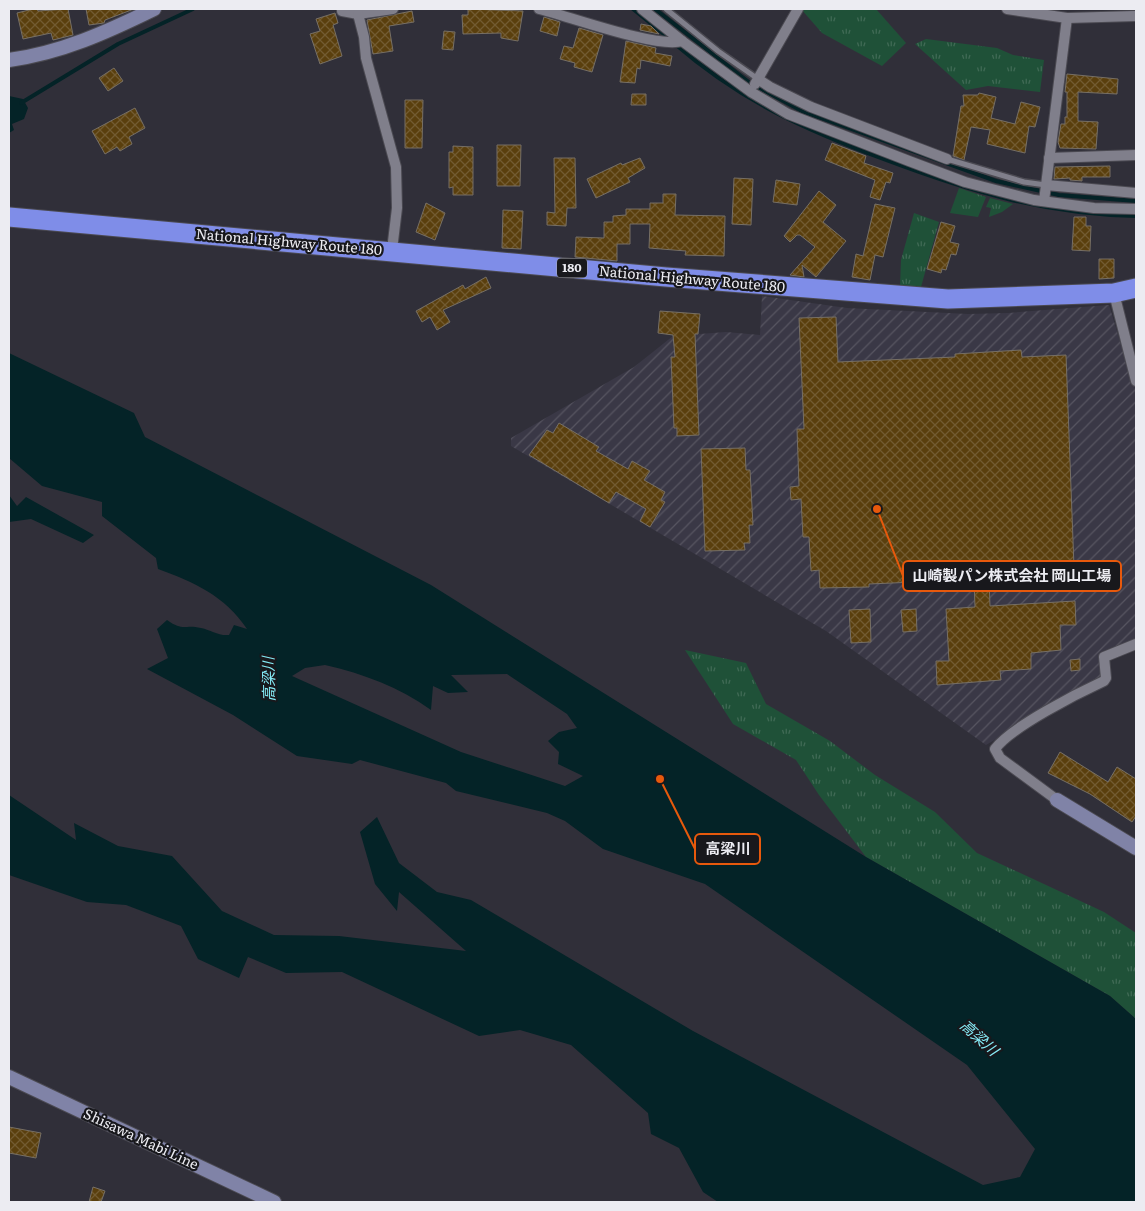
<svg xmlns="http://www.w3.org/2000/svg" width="1145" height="1211" viewBox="0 0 1145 1211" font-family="Literata,'Noto Sans JP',serif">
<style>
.industrial{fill:url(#industrial-furrows)}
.grass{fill:url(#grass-tufts)}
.water{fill:#042327;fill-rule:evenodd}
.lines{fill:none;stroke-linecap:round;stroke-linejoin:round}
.stream{stroke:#042327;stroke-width:4}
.building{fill:url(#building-cross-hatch);stroke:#766f65}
.lane-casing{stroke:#4b4a52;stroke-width:8}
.street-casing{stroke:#4b4a52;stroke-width:12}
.secondary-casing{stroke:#4b4a52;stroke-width:16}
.highway-casing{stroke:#4b4a52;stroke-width:21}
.lane{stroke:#807f8b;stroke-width:5}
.street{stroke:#807f8b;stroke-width:10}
.secondary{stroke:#8083a7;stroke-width:14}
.highway{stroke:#7f8de8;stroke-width:19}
.labels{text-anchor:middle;stroke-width:4.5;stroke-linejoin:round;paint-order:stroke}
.shield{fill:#18181c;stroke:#acacb2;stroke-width:1}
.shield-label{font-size:12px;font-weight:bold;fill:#ececf2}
.street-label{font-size:14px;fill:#ececf2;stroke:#18181c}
.water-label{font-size:15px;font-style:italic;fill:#86edf8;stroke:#18181c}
.leader{fill:none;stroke:#e8590c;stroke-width:2}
.callout-dot{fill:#e8590c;stroke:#18181c;stroke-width:2}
.callout{fill:#18181c;stroke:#e8590c;stroke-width:2}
.callout-label{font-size:15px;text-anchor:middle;font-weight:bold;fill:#ececf2}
</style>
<defs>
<pattern id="industrial-furrows" width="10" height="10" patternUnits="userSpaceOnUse" patternTransform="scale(1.25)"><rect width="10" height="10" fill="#3a3846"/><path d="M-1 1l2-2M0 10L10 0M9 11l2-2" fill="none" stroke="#575561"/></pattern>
<pattern id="grass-tufts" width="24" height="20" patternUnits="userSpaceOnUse" patternTransform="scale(1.25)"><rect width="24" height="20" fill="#1f5138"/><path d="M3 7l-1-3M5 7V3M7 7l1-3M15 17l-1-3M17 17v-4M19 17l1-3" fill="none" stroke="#406a55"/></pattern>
<pattern id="building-cross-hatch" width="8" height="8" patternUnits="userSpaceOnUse" patternTransform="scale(1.25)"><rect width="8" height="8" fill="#5a3f0d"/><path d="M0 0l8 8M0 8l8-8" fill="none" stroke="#725b31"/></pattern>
</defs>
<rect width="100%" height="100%" fill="#302f39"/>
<polygon class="industrial" points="762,296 847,308 968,314 1008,313 1109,305 1124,354 1127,353 1136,393 1136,639 1103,651 1100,655 1102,672 1100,677 986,745 826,631 511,446 511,438 634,367 673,336 726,332 760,335"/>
<g class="grass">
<polygon points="801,9 876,9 906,43 882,66 822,33"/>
<polygon points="926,39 997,48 1013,55 1044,60 1040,92 988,86 966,90 915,44"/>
<polygon points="959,188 986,197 978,217 950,213"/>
<polygon points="990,198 1013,204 1002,212 989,217 991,208 986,207"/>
<polygon points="914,213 939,222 921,287 900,287 901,260"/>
<polygon points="685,650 746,663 766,704 830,741 875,775 935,812 977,853 1104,912 1136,933 1136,1019 1110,996 866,857 819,795 796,760 733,724"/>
</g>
<g class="water">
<polygon points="9,96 23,99 28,108 24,119 12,124 14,130 9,133"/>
<path d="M 9,353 L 134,413 L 145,437 L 431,585 L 866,857 L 1110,996 L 1136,1019 L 1136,1202 L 718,1202 L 703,1192 L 679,1148 L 651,1134 L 648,1113 L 571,1045 L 520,1030 L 479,1036 L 342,972 L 286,973 L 248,957 L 239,978 L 198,959 L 181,926 L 126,905 L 87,902 L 9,875 L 9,795 L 76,840 L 74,823 L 118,846 L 172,856 L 222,911 L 274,935 L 339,936 L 466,951 L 399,892 L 397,911 L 375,884 L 360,832 L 377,817 L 399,863 L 437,892 L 471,900 L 693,1031 L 983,1185 L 1020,1177 L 1035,1149 L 967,1065 L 705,884 L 603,849 L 565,821 L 547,813 L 456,791 L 446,783 L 360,760 L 352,764 L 297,756 L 233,715 L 147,669 L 168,658 L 157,629 L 167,620 C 184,632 184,624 201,628 C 211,630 218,636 229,635 L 234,625 L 247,629 C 225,596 194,582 158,569 L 156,558 L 102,516 L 102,502 L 42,486 L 9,458 ZM 325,665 C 364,674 399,687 431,710 L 433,686 L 448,693 L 468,692 L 451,675 L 507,674 L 567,714 L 577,728 L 559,732 L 548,741 L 559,752 L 558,764 L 583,776 L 565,786 L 461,752 L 292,676 L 305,668 Z"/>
<polygon points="9,495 17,506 26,497 94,535 83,543 31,519 9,522"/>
</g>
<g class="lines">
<g class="stream">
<polyline points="633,9 670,39"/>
<polyline points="655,9 750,83 802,111 996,181 1059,195 1136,201"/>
<path d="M 675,44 C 742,102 804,129 886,160 C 971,192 1045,214 1136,216"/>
<polyline points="21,103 118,44 193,9"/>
</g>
</g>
<g class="building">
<polygon points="33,9 37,9 38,11 68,9 73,35 53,40 51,33 23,39 17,13"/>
<polygon points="86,9 134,9 105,20 104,23 89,25"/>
<polygon points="468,9 523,11 518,41 501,38 501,33 463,34 462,15 468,15"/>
<polygon points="412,11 414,22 389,26 393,51 373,54 367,20"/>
<polygon points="335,13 338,23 333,25 342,56 320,64 310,34 320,31 316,19"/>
<polygon points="544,17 560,22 557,36 540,31"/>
<polygon points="641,24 651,26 659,34 640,30"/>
<polygon points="579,28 603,35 592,72 574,67 575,63 560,59 564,46 573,48"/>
<polygon points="444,31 455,32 453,50 442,49"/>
<polygon points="626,41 656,48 655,53 672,56 670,66 641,60 640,69 637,68 635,83 620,82"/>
<polygon points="114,68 123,81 108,91 99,78"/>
<polygon points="1067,74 1118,79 1117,94 1078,92 1078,121 1098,122 1096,149 1060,148 1058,142 1061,124 1065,124 1065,117 1067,117 1067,92 1065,92"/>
<polygon points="979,93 996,97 991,118 1015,124 1021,102 1040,107 1035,127 1029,126 1025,153 987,144 990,130 971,127 964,160 953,156 961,106 964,106 963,95 978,95"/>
<polygon points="632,94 646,94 646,105 631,105"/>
<polygon points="405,100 423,100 422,148 405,148"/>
<polygon points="135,108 145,128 129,137 132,144 120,151 117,147 105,154 92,131"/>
<polygon points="832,143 866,156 864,163 893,173 890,183 886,182 880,200 870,197 875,180 825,160"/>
<polygon points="497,145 521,145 520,186 497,186"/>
<polygon points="453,146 473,147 473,195 453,195 453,187 449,188 449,152 453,152"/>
<polygon points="554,158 575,158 576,208 567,208 566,226 547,225 547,212 555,213"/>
<polygon points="640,158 645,168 628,178 630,182 596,198 587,179 621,163 622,165"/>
<polygon points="1110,166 1110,177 1082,177 1082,181 1070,180 1070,178 1054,179 1055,167"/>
<polygon points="734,178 753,179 751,225 732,224"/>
<polygon points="776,180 800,184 797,205 773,202"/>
<polygon points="819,191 836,205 823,222 846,241 816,277 802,265 804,277 790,275 815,247 800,235 797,235 790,242 784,236"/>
<polygon points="663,194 676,194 675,215 725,216 724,256 685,255 686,251 649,248 650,224 630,224 630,244 617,244 617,261 575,257 576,237 604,238 604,222 613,222 613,216 626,215 626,209 650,209 650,203 663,203"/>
<polygon points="426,203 445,213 435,240 416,232"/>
<polygon points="875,204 895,208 883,257 875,255 870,280 852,277 856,254 863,256"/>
<polygon points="503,210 523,211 521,249 502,248"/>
<polygon points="1074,217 1086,217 1086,226 1091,226 1090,251 1072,250"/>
<polygon points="941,222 955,226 950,242 959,244 956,255 951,254 946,270 942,269 941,273 927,269"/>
<polygon points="1099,259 1114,259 1114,278 1099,279"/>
<polygon points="486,277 491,288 443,310 450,322 437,330 430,317 422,322 416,311 463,285 465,289"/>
<polygon points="660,311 700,314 698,334 695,334 699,435 677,436 677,428 674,428 671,357 675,357 673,335 658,333"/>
<polygon points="836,317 838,362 955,357 955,354 1021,350 1022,357 1066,355 1074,567 1020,570 1020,579 989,580 990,606 1075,601 1076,625 1060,625 1061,650 1031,653 1031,669 1000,671 1001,680 937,685 936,661 949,661 946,609 975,607 974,580 916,584 915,582 869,584 869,587 820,588 819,570 811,571 809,537 803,537 801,499 791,500 790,487 799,486 797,429 804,429 799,318"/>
<polygon points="559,423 599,447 596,451 628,469 632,461 650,471 644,480 665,492 661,500 665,502 650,527 640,521 646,509 616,492 609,503 529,455 547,430 553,433"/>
<polygon points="745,448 746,470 750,470 753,525 749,525 750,543 744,543 745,550 705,551 701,449"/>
<polygon points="870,609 871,642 851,643 849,610"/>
<polygon points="916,609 917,631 903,632 901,610"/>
<polygon points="1080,659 1080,670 1071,671 1070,660"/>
<polygon points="1060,752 1108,782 1117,767 1136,779 1136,816 1132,822 1090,794 1048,773"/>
<polygon points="9,1127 41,1133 36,1158 9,1153"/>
<polygon points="93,1187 105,1191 101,1202 89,1202"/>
</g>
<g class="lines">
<g class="lane-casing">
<g id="lane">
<polyline points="666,9 718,51 758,79"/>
<polyline points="947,159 1024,182 1046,185"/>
</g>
</g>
<g class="street-casing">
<g id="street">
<polyline points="342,9 342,11 358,14 393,9"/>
<path d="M 539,9 C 568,16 658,49 682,41 L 751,92 L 788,114 L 909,161 L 965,182 L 1034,200 L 1094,208 L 1136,209"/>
<polyline points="642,9 682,41"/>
<polyline points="1007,9 1067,18 1136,16"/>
<polyline points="358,14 364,37 366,58 396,167 397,208 392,250"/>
<polyline points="758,79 770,87 811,107 947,159"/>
<polyline points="755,84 798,9"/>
<polyline points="1049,158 1136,155"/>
<polyline points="1046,185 1136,193"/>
<polyline points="1044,201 1067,18"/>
<polyline points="1114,293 1136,381"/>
<path d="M 1057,800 L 1000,758 L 995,749 C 1011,727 1078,693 1104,681 L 1106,678 L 1104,657 L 1136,644"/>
</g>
</g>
<g class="secondary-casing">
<g id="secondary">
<path d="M 9,60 C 61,53 107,32 154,9"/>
<polyline points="1057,800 1136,848"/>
<polyline points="9,1077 274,1202"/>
</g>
</g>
<g class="highway-casing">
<polyline id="highway" points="9,217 666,277 948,299 1114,293 1136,288"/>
</g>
<use href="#lane" class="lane"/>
<use href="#street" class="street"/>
<use href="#secondary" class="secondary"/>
<use href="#highway" class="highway"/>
</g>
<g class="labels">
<rect class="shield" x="557" y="258.5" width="30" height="19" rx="4"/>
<g class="shield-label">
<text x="572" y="272">180</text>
</g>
<g class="street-label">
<text transform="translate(289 242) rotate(5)" y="5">National Highway Route 180</text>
<text transform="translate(692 279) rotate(5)" y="5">National Highway Route 180</text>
<text transform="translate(141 1139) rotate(25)" y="5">Shisawa Mabi Line</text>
</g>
<g class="water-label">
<text transform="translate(269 679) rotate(-91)" y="5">高梁川</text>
<text transform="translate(979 1038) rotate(42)" y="5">高梁川</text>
</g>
</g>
<path class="leader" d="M877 509L903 576M660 779L695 849"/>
<g class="callout-dot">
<circle cx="877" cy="509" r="5"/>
<circle cx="660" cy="779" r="5"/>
</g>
<g class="callout">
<rect x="903" y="561" width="218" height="30" rx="5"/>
<rect x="695" y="834" width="65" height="30" rx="5"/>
</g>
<g class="callout-label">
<text x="1012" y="581">山崎製パン株式会社 岡山工場</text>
<text x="728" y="854">高梁川</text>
</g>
<rect width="1145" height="1211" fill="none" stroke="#ececf2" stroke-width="20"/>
</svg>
